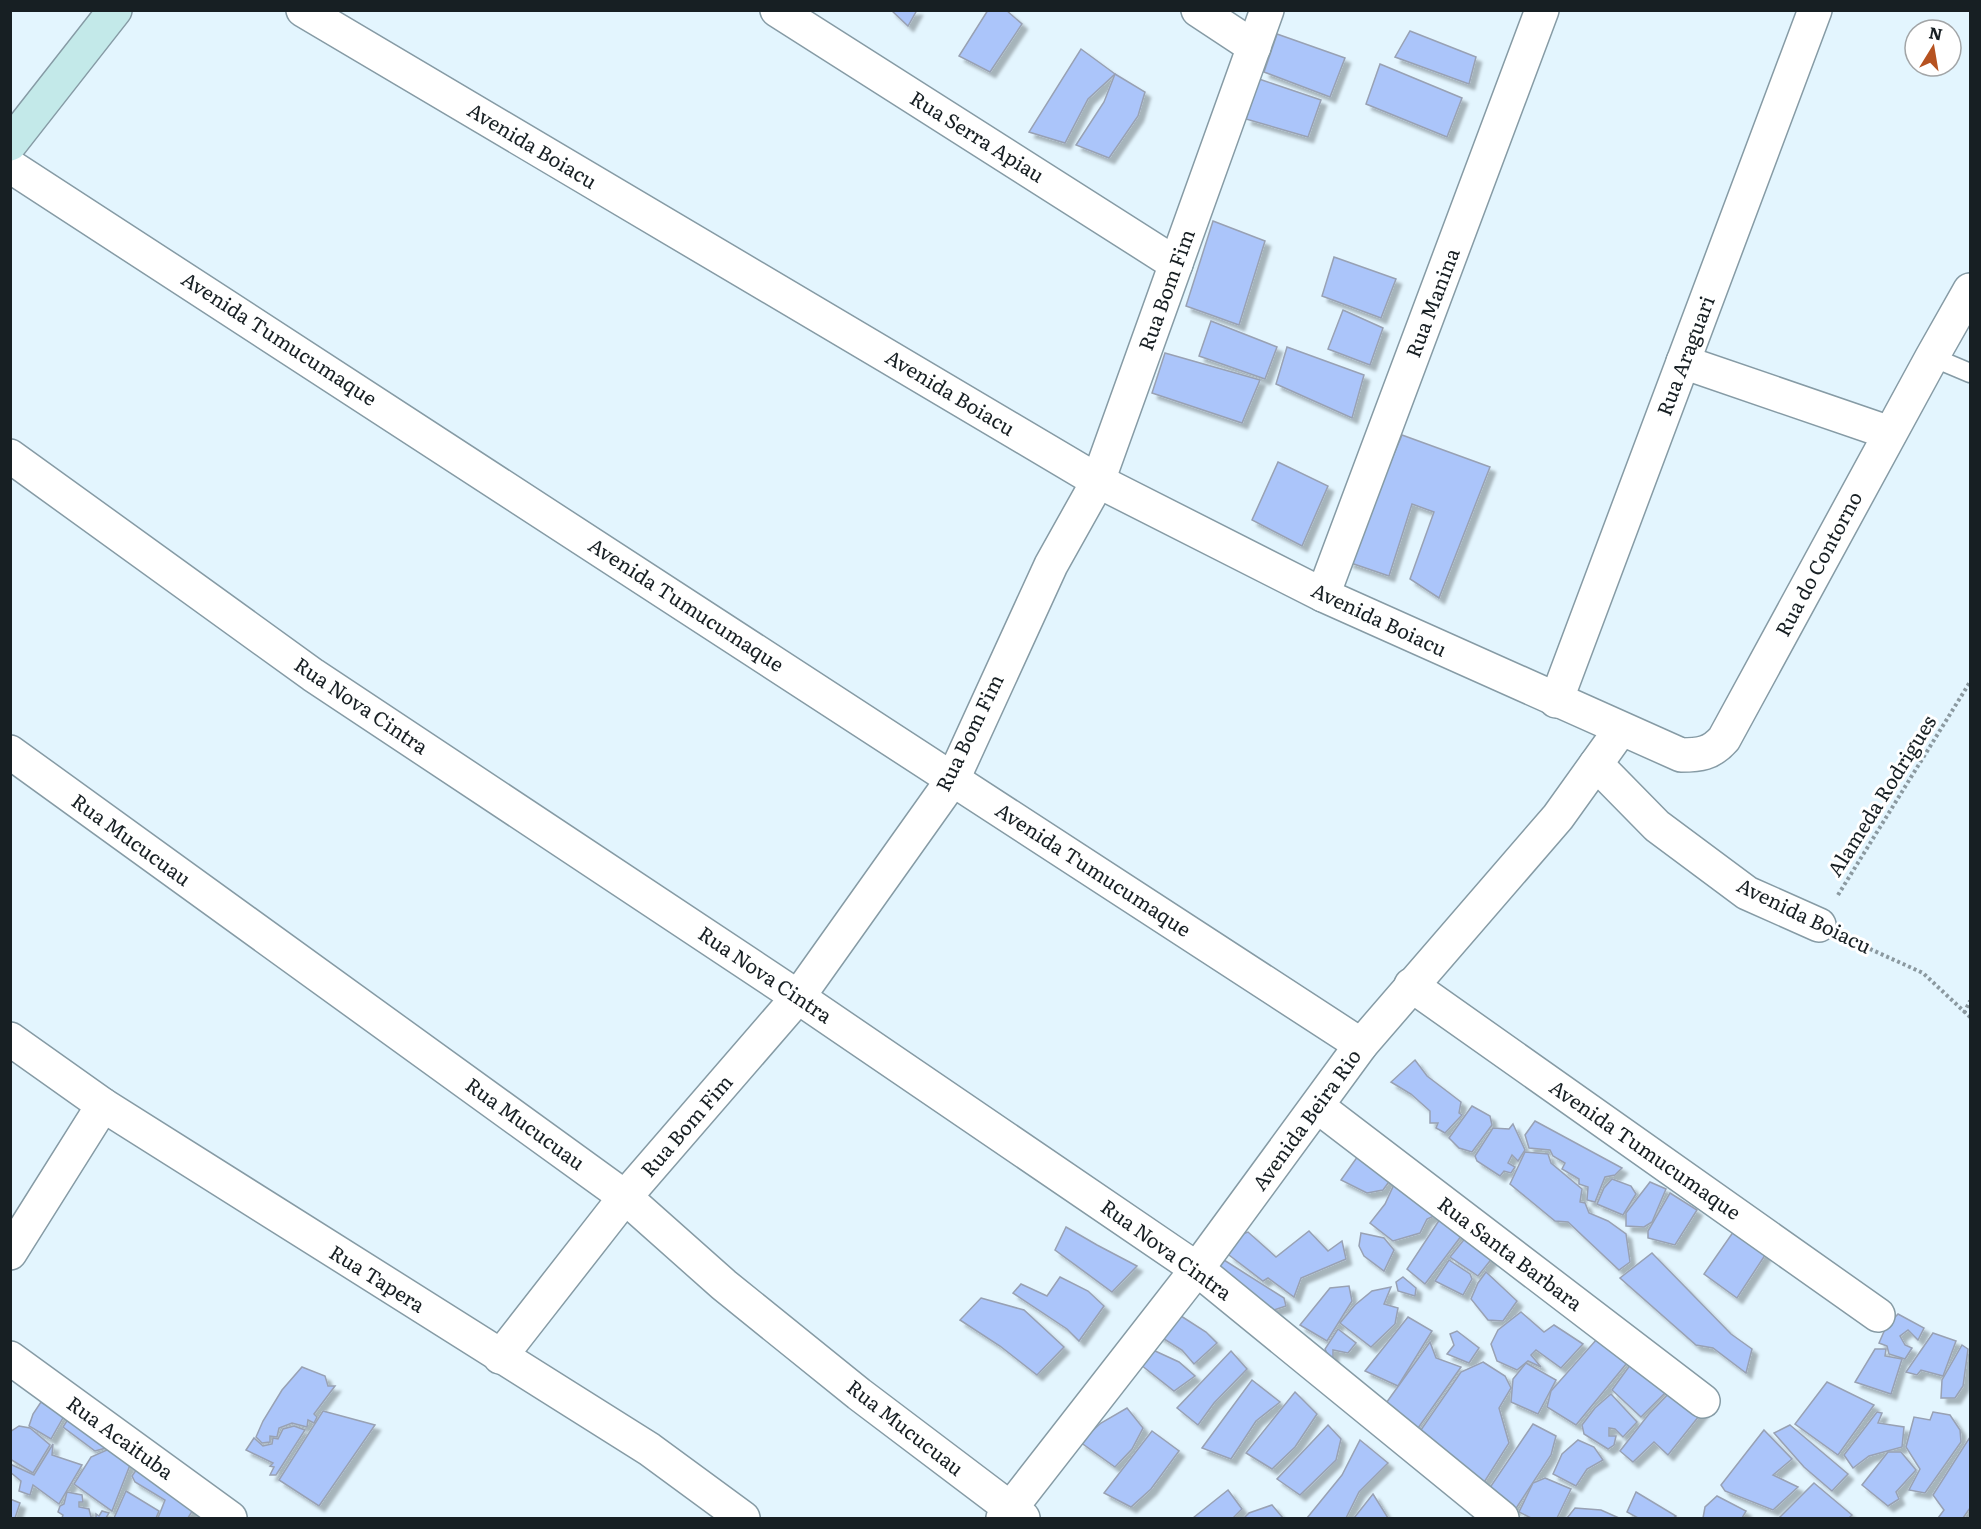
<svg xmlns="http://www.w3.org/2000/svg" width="1981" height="1529" viewBox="0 0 1981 1529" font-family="Literata,serif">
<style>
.building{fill:#abc5fa;stroke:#98a1b3;stroke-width:1.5;filter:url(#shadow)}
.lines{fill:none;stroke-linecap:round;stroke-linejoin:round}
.lane-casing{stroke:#869ba5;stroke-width:21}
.street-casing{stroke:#869ba5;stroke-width:36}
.secondary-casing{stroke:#869ba5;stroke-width:36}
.path{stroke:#8b99a0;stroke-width:4;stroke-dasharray:3 3;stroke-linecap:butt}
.lane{stroke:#fff;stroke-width:18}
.street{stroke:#fff;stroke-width:33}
.secondary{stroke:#c3e9e9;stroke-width:33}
.labels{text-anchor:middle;stroke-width:6;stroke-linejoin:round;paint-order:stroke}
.street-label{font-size:20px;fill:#171f23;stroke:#fff}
</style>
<defs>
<filter id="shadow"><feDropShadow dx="5.5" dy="5.5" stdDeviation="1.5" flood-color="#0004"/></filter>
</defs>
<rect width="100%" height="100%" fill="#e3f5fe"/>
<g class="building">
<polygon points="891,10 917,10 908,26"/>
<polygon points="988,10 1006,10 1022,24 990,72 959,56"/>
<polygon points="1410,31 1476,57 1469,84 1395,57"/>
<polygon points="1277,34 1345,58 1330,97 1264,72"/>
<polygon points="1081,49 1115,74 1088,99 1065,143 1029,132"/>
<polygon points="1380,64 1462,98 1447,137 1366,104"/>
<polygon points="1115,74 1145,92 1138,116 1109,158 1076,145 1104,102"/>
<polygon points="1259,79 1321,100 1308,137 1246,119"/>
<polygon points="1213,221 1265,241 1239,325 1186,306"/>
<polygon points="1334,257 1396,279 1381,318 1322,296"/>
<polygon points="1343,310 1383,328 1370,365 1328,349"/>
<polygon points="1211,321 1277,347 1265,379 1199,356"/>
<polygon points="1287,347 1364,375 1352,418 1276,384"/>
<polygon points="1165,353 1260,380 1242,423 1152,393"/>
<polygon points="1402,435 1490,467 1439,598 1410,579 1434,512 1412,504 1389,576 1348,562"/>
<polygon points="1278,462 1328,486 1302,546 1252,520"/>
<polygon points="1415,1060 1427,1076 1461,1102 1459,1113 1462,1115 1445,1133 1436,1128 1438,1123 1430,1123 1430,1111 1411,1094 1391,1082"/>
<polygon points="1472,1106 1490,1116 1492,1125 1472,1152 1459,1148 1449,1138"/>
<polygon points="1535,1121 1622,1168 1615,1175 1605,1177 1595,1202 1587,1200 1588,1187 1579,1184 1579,1179 1562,1169 1565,1163 1553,1156 1550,1150 1529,1148 1525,1135"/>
<polygon points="1513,1124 1525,1150 1518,1161 1512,1155 1508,1163 1515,1167 1511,1173 1504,1171 1500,1176 1477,1161 1475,1156 1493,1128 1509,1129"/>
<polygon points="1365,1146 1396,1172 1383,1190 1367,1193 1341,1180"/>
<polygon points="1525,1152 1548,1154 1551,1163 1582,1189 1580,1202 1585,1203 1589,1213 1608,1221 1626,1234 1630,1262 1619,1270 1568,1222 1555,1221 1510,1184"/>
<polygon points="1398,1176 1445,1211 1427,1219 1420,1233 1393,1241 1370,1223 1385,1204"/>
<polygon points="1612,1179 1631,1186 1636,1194 1623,1215 1597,1204 1604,1188"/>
<polygon points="1650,1182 1666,1189 1652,1222 1644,1227 1626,1226 1626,1213"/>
<polygon points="1670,1193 1697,1210 1675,1245 1648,1238 1648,1231"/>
<polygon points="1442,1216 1468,1227 1425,1284 1407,1269"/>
<polygon points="1066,1227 1097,1245 1137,1266 1112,1292 1055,1250"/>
<polygon points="1736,1228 1771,1246 1737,1298 1704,1274"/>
<polygon points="1309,1231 1328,1251 1342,1241 1346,1259 1301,1278 1294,1297 1268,1278 1263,1281 1229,1255 1235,1237 1248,1232 1276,1257"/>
<polygon points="1471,1231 1497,1252 1478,1276 1450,1257"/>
<polygon points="1361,1233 1384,1238 1394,1250 1384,1271 1364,1256 1359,1246"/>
<polygon points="1652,1253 1731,1334 1752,1349 1746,1373 1713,1348 1696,1345 1620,1278"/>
<polygon points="1224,1260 1284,1298 1286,1306 1268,1312 1216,1270"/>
<polygon points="1449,1260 1470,1274 1472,1279 1463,1295 1435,1281"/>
<polygon points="1486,1272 1517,1301 1503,1321 1488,1320 1471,1299 1478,1283"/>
<polygon points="1060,1277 1088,1291 1104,1306 1079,1341 1067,1329 1013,1293 1021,1284 1047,1296"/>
<polygon points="1403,1277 1416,1288 1415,1296 1398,1291 1396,1282"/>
<polygon points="1349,1286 1352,1301 1327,1341 1300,1325 1330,1288"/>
<polygon points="1391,1287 1384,1304 1398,1308 1395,1324 1371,1347 1340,1323 1355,1305 1372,1291"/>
<polygon points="981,1298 1024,1310 1064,1347 1037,1375 1000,1346 960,1320"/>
<polygon points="1521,1312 1544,1332 1554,1325 1583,1344 1561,1368 1536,1350 1531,1355 1541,1367 1528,1361 1517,1370 1497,1361 1491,1344 1498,1330"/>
<polygon points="1898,1314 1924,1328 1918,1340 1908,1330 1900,1336 1905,1345 1912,1348 1905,1359 1889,1354 1887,1346 1879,1343 1886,1327"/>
<polygon points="1181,1316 1206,1332 1217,1343 1194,1364 1182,1350 1156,1334"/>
<polygon points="1408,1317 1432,1331 1398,1386 1365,1371"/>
<polygon points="1338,1329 1356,1343 1348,1353 1333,1350 1333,1358 1330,1360 1325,1349"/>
<polygon points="1457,1331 1479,1348 1469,1363 1447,1354 1454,1345 1450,1334"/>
<polygon points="1604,1331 1631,1358 1576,1425 1547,1407 1551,1391"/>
<polygon points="1933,1333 1956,1341 1943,1376 1921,1370 1917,1375 1906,1372"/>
<polygon points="1430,1342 1436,1358 1461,1367 1411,1438 1384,1406"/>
<polygon points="1962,1345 1968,1349 1963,1386 1955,1398 1941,1398 1942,1380"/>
<polygon points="1875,1349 1886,1349 1885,1356 1902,1359 1891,1394 1855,1382"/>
<polygon points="1153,1350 1179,1362 1195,1376 1174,1391 1141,1365"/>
<polygon points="1231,1351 1247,1369 1214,1403 1198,1425 1177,1408"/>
<polygon points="1636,1357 1673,1385 1641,1417 1612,1390"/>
<polygon points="1483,1362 1505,1376 1511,1388 1499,1408 1509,1443 1483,1484 1414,1440 1461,1372"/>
<polygon points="1526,1363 1556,1380 1538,1414 1511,1402 1513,1379"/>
<polygon points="302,1367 325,1376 328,1386 335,1386 314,1414 317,1417 314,1423 308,1420 307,1427 292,1423 279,1428 277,1437 270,1436 270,1442 262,1443 256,1437 263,1421 282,1390"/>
<polygon points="1252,1380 1280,1402 1256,1421 1231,1459 1202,1448"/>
<polygon points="1827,1382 1874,1405 1838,1455 1795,1424"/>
<polygon points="1676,1386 1703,1411 1668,1455 1654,1442 1633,1462 1620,1451 1649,1414"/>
<polygon points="1295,1392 1317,1414 1295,1447 1272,1469 1246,1453"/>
<polygon points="1611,1394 1637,1422 1623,1437 1615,1429 1609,1428 1609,1436 1616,1436 1614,1445 1608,1449 1584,1434 1582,1425 1595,1408"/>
<polygon points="41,1402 64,1416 51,1439 29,1426 33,1414"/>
<polygon points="75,1408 106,1448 95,1451 63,1427"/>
<polygon points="1127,1408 1143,1428 1132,1449 1115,1467 1080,1442 1101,1423"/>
<polygon points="323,1411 375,1425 319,1506 279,1480"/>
<polygon points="1877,1412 1882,1413 1878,1423 1904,1427 1902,1447 1869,1456 1853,1468 1844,1455"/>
<polygon points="1933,1412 1950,1415 1960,1430 1961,1442 1925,1493 1909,1490 1920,1469 1906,1447 1914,1417 1930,1420"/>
<polygon points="1533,1424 1556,1436 1551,1455 1515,1510 1487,1492"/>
<polygon points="1328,1425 1341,1439 1336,1460 1300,1495 1277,1479"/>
<polygon points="1790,1425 1848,1474 1832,1491 1804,1467 1774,1433"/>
<polygon points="19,1426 30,1428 50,1445 33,1473 10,1459 10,1432"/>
<polygon points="294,1426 305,1430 276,1475 270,1475 274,1467 270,1466 273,1463 246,1450 254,1438 263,1446 272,1444 273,1438 278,1439 283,1429"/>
<polygon points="1764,1430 1792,1459 1773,1475 1798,1487 1773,1510 1725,1491 1721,1485"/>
<polygon points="1152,1431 1179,1451 1151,1489 1131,1507 1104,1493"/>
<polygon points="1970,1437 1970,1508 1963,1518 1938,1518 1944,1510 1933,1495"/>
<polygon points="1360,1440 1388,1463 1359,1492 1346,1518 1307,1518 1342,1475"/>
<polygon points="1578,1440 1594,1447 1603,1460 1587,1469 1576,1486 1553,1474 1562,1454"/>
<polygon points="53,1444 52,1455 82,1465 59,1504 33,1485 30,1495 19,1491 21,1481 10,1472 10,1464 34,1475"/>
<polygon points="109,1449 130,1465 112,1511 74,1484 91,1457"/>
<polygon points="1888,1452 1901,1452 1916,1470 1896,1492 1899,1499 1888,1506 1862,1485"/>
<polygon points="143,1460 199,1500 188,1518 158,1518 165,1500 135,1482 132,1476"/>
<polygon points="1545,1478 1571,1489 1557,1518 1531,1518 1519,1512 1533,1483"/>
<polygon points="1814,1483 1852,1515 1849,1518 1779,1518"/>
<polygon points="1228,1490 1242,1509 1233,1518 1193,1518"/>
<polygon points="126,1491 159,1511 156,1518 114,1518"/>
<polygon points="67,1492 82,1495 83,1502 79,1502 79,1507 89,1509 91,1517 96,1518 96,1514 99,1516 102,1511 109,1513 106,1518 62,1518 63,1515 58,1512 60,1506 64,1504"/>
<polygon points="1636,1492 1676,1516 1673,1518 1638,1518 1627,1512"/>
<polygon points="1373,1494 1388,1518 1354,1518"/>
<polygon points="1717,1496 1746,1511 1742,1518 1703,1518 1705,1507"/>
<polygon points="10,1499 20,1503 15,1518 10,1518"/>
<polygon points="1272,1505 1283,1518 1244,1518 1249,1513"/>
<polygon points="1575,1508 1601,1510 1619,1518 1567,1518"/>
</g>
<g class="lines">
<g class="lane-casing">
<polyline id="lane" points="1932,357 1970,373"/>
</g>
<g class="street-casing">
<g id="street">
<path d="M 303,10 L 1098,481 L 1323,595 L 1681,755 C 1699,755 1711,754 1724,739 L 1932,357 L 1970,290"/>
<polyline points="777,10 1176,264"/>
<polyline points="1198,10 1254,47"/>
<polyline points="10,166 1361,1045"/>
<polyline points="1683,362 1890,433"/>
<polyline points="10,456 313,675 798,997 1197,1269 1502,1518"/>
<polyline points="1323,595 1542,10"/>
<polyline points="1556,701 1815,10"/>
<polyline points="10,752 625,1197 724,1285 859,1394 1023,1518"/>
<polyline points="1596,764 1657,826 1747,893 1819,925"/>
<polyline points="1411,985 1878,1315"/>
<polyline points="10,1039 103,1105 649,1449 743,1518"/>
<polyline points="1317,1106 1703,1401"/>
<polyline points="10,1253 103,1105"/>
<polyline points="500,1357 625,1197 798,997 953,779 1051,565 1098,481 1267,10"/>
<polyline points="10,1358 230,1518"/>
<polyline points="1003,1518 1197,1269 1361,1045 1558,817 1621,729"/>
</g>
</g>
<g class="secondary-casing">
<polyline id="secondary" points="10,144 115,10"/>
</g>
<g class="path">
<polyline points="1838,895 1970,682"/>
<polyline points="1848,939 1923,973 1970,1017"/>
<polyline points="1964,1013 1970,1001"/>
</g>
<use href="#lane" class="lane"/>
<use href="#street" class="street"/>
<use href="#secondary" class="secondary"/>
</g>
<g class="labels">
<g class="street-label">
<text transform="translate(977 137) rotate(32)" y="7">Rua Serra Apiau</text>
<text transform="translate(532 146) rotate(31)" y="7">Avenida Boiacu</text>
<text transform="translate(1167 290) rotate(-70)" y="7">Rua Bom Fim</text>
<text transform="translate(1433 303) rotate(-69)" y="7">Rua Manina</text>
<text transform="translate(279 339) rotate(33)" y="7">Avenida Tumucumaque</text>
<text transform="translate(1686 356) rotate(-69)" y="7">Rua Araguari</text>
<text transform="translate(950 393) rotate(31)" y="7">Avenida Boiacu</text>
<text transform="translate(1819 564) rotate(-62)" y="7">Rua do Contorno</text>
<text transform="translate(686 605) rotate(33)" y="7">Avenida Tumucumaque</text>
<text transform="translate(1379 620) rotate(25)" y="7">Avenida Boiacu</text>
<text transform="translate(361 706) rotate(34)" y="7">Rua Nova Cintra</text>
<text transform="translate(970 733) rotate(-64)" y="7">Rua Bom Fim</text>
<text transform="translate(1882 796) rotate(-58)" y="7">Alameda Rodrigues</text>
<text transform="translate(131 840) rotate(36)" y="7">Rua Mucucuau</text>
<text transform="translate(1093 870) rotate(33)" y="7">Avenida Tumucumaque</text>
<text transform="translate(1804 916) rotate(26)" y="7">Avenida Boiacu</text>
<text transform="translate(765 975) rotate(34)" y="7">Rua Nova Cintra</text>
<text transform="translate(1307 1120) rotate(-54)" y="7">Avenida Beira Rio</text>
<text transform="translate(525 1124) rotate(36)" y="7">Rua Mucucuau</text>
<text transform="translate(687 1126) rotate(-49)" y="7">Rua Bom Fim</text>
<text transform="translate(1645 1150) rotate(35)" y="7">Avenida Tumucumaque</text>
<text transform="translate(1166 1250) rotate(36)" y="7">Rua Nova Cintra</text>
<text transform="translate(1510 1254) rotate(37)" y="7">Rua Santa Barbara</text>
<text transform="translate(377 1279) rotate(32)" y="7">Rua Tapera</text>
<text transform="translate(905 1428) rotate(38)" y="7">Rua Mucucuau</text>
<text transform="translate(120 1438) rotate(36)" y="7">Rua Acaituba</text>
</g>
</g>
<rect width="1981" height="1529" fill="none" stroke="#171f23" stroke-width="24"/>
<g transform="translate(1933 48) rotate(11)"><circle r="28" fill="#ffffff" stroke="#a2a5a7" stroke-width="1.5"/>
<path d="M0-4.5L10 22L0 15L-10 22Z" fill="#b65220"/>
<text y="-9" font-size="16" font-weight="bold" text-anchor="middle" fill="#171f23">N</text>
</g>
</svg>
